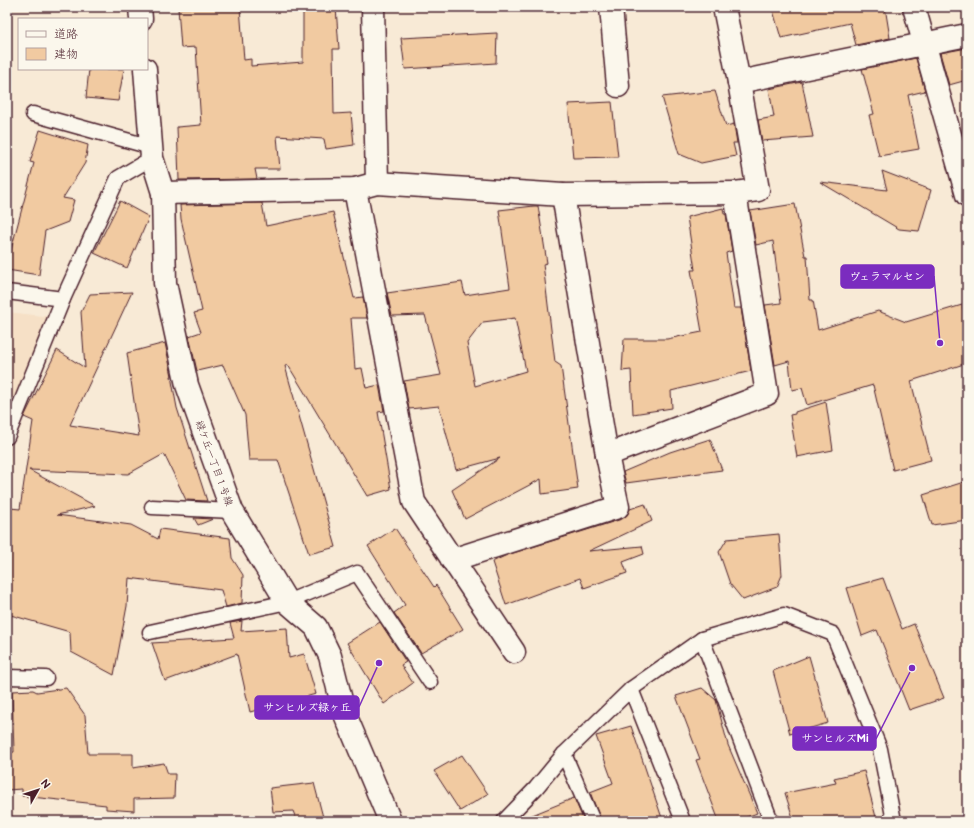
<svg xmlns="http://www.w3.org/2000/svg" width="974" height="828" viewBox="0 0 974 828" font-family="'Balsamiq Sans','Klee One',sans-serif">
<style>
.built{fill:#f6e0c6}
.building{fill:#f1caa1;stroke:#4a1f2b;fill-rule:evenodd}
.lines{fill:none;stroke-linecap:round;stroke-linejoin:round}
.service-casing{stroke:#4a1f2b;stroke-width:17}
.minor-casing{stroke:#4a1f2b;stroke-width:25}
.service{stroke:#fbf7ec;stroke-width:14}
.minor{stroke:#fbf7ec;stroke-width:22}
.labels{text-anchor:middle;stroke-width:3;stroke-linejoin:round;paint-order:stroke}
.street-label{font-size:10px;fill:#4a1f2b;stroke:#fbf7ec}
.leader{fill:none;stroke:#7b2cbf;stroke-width:1.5}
.callout-dot{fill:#7b2cbf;stroke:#fbf7ec;stroke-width:1.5}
.callout{fill:#7b2cbf;stroke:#7b2cbf;stroke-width:1.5}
.callout-label{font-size:11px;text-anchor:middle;font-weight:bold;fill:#fff}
</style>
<rect width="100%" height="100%" fill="#f8ead6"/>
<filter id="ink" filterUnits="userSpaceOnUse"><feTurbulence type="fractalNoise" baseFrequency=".025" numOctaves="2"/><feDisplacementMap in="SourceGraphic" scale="8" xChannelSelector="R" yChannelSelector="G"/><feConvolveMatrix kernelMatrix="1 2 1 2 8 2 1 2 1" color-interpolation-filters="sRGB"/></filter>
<g filter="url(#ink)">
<polygon class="built" points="7,312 61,318 7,422"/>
<g class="building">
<polygon points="240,7 244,60 251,59 251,66 303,62 303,7 336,7 339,49 333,49 334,114 351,113 354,145 326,149 324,139 277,136 280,169 255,169 257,179 179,180 177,127 201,125 196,47 181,48 178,8"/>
<polygon points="772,7 885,7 890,38 856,45 850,23 781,38"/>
<polygon points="497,33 496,63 405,69 401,38"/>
<polygon points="967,48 967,80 949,85 940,53"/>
<polygon points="916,58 925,91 908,95 919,149 879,156 869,115 874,114 862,69"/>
<polygon points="89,69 124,69 118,101 86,98"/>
<polygon points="802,82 813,137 762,141 758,120 774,117 769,89"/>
<polygon points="715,91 726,126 734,124 737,143 733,143 736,156 701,163 679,154 662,97"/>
<polygon points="612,102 618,157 573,158 568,104"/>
<polygon points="40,130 88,145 85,163 63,198 74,200 68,222 45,231 39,275 7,270 7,265 34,163 30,162"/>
<polygon points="882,171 931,190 919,231 899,229 820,182 887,190"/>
<polygon points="120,201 149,217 127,268 94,253"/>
<polygon points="262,203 266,226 333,212 354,298 363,297 367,318 351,318 355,369 362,368 366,388 379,385 384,411 378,412 391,489 367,496 288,365 285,366 336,547 309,554 278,460 249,460 245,415 223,365 197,371 189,336 201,332 194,313 202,311 181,219 180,205"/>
<polygon points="795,204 805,256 807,256 810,300 813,300 818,330 878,311 906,322 962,305 967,324 967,363 911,381 931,460 893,470 873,385 807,405 802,388 792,390 789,361 775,365 765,305 781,303 773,241 756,245 750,211"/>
<path d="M 534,206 L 538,206 L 547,263 L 543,264 L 555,362 L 561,366 L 578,489 L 542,494 L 541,479 L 465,519 L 452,490 L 500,458 L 456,470 L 439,406 L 409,409 L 404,381 L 441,375 L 425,315 L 392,316 L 387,293 L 462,282 L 465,295 L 510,288 L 499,210 ZM 515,318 L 526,371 L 475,386 L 467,343 L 483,322 Z"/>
<polygon points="723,208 724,214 726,214 732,251 726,253 734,308 741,308 751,371 671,391 672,408 633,414 631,370 622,371 624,339 667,339 702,332 691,270 695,270 687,217"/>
<polygon points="132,292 70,425 139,436 127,353 165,343 172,376 171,376 177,408 207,501 186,500 164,454 128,474 29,470 95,506 57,515 131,525 158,539 160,529 230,538 232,558 243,575 242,603 226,607 221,590 129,578 127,606 114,675 71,652 70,632 7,614 7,530 10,508 20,509 33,421 24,417 57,350 85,368 81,312 90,294"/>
<polygon points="826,402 833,450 797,457 790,415 795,414 795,412"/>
<polygon points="710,439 722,470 626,483 623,472 670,452"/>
<polygon points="967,481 967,520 932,525 923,495"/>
<polygon points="645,504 652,521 589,551 642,546 644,554 623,562 627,573 584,588 580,578 506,605 492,562 507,555 622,519 627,515 630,509"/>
<polygon points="194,518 212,519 213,519 198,525"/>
<polygon points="395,528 434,587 436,585 463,629 421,653 394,613 405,605 368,546"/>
<polygon points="779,534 782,575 777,587 743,600 730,584 719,552 727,539"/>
<polygon points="883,578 902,629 914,624 944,698 909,710 877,630 862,636 847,588"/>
<polygon points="242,621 241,631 287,628 289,658 304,654 316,694 250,712 237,654 165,681 152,643 234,638 230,623"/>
<polygon points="380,622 406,662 401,665 413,683 384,704 347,643"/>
<polygon points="809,656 828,723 790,734 773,671"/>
<polygon points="66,688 85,715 88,754 133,754 133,768 164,763 168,774 175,774 174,798 134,799 134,811 106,809 106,805 22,796 22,789 7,790 7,753 14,752 12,691 33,690 37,692"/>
<polygon points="702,688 716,700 728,745 757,813 737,821 719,821 696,760 700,759 676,696"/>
<polygon points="631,726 663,821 601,821 590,792 613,783 596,736"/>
<polygon points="462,755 488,794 460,811 434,771"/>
<polygon points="864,771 877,821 794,821 785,793 836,783 834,778"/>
<polygon points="314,783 324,821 297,821 293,811 273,812 270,788"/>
<polygon points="574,798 584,821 521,821 520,820"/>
</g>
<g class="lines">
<g class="service-casing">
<g id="service">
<polyline points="33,114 151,147"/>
<polyline points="7,292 63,299"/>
<polyline points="7,437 63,299 118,178 152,158"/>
<polyline points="152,507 232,511"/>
<polyline points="150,632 287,602 357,573 430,682"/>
<polyline points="702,639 771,821"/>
<polyline points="7,677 46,678"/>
<polyline points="631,689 683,821"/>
<polyline points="564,754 593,821"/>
<polyline points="504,821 536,788 564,754 631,689 702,639 784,615 833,634 880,749 894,821"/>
</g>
</g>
<g class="minor-casing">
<g id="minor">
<polyline points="140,7 141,19"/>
<polyline points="373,7 377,183"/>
<polyline points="611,7 618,86"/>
<polyline points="914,7 967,195"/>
<polyline points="145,69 152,158 163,193 165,283 187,385 232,511 287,602 316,627 330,656 344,712 390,821"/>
<polyline points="739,82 967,35"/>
<polyline points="355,189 414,502 514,652"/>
<polyline points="163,193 355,189 377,183 563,195 735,193"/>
<polyline points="607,455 767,394 735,193 758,190 739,82 724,7"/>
<polyline points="452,560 618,507 607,455 563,195"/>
</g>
</g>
<use href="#service" class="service"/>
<use href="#minor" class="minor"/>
</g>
</g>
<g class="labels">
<g class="street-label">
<text transform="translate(215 463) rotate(70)" y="4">緑ケ丘一丁目１号線</text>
</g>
</g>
<path class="leader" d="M940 343L934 276M379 663L359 707M912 668L876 739"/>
<g class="callout-dot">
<circle cx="940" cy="343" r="4"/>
<circle cx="379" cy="663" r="4"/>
<circle cx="912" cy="668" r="4"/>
</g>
<g class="callout">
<rect x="841" y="265" width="93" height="23" rx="4"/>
<rect x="255" y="696" width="104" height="23" rx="4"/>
<rect x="793" y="727" width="83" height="23" rx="4"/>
</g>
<g class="callout-label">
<text x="887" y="280">ヴェラマルセン</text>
<text x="307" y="711">サンヒルズ緑ヶ丘</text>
<text x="835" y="742">サンヒルズMi</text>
</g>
<rect width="974" height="828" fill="none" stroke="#fbf7ec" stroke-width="24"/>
<rect x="12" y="12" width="950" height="804" fill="none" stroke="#4a1f2b" stroke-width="1.5" filter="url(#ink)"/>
<rect x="18" y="18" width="130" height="52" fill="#fbf7ec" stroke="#b4a19f"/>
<rect x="26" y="31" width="20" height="6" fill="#fbf7ec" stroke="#b4a19f"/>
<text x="54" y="38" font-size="12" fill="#4a1f2b">道路</text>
<rect x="26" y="48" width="20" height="12" fill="#f1caa1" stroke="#b4a19f"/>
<text x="54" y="58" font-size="12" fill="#4a1f2b">建物</text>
<g transform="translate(38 790) rotate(51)" stroke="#fbf7ec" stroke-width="3" paint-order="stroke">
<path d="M0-3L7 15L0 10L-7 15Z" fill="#4a1f2b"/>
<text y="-6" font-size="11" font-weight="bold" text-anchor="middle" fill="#4a1f2b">N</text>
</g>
</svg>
